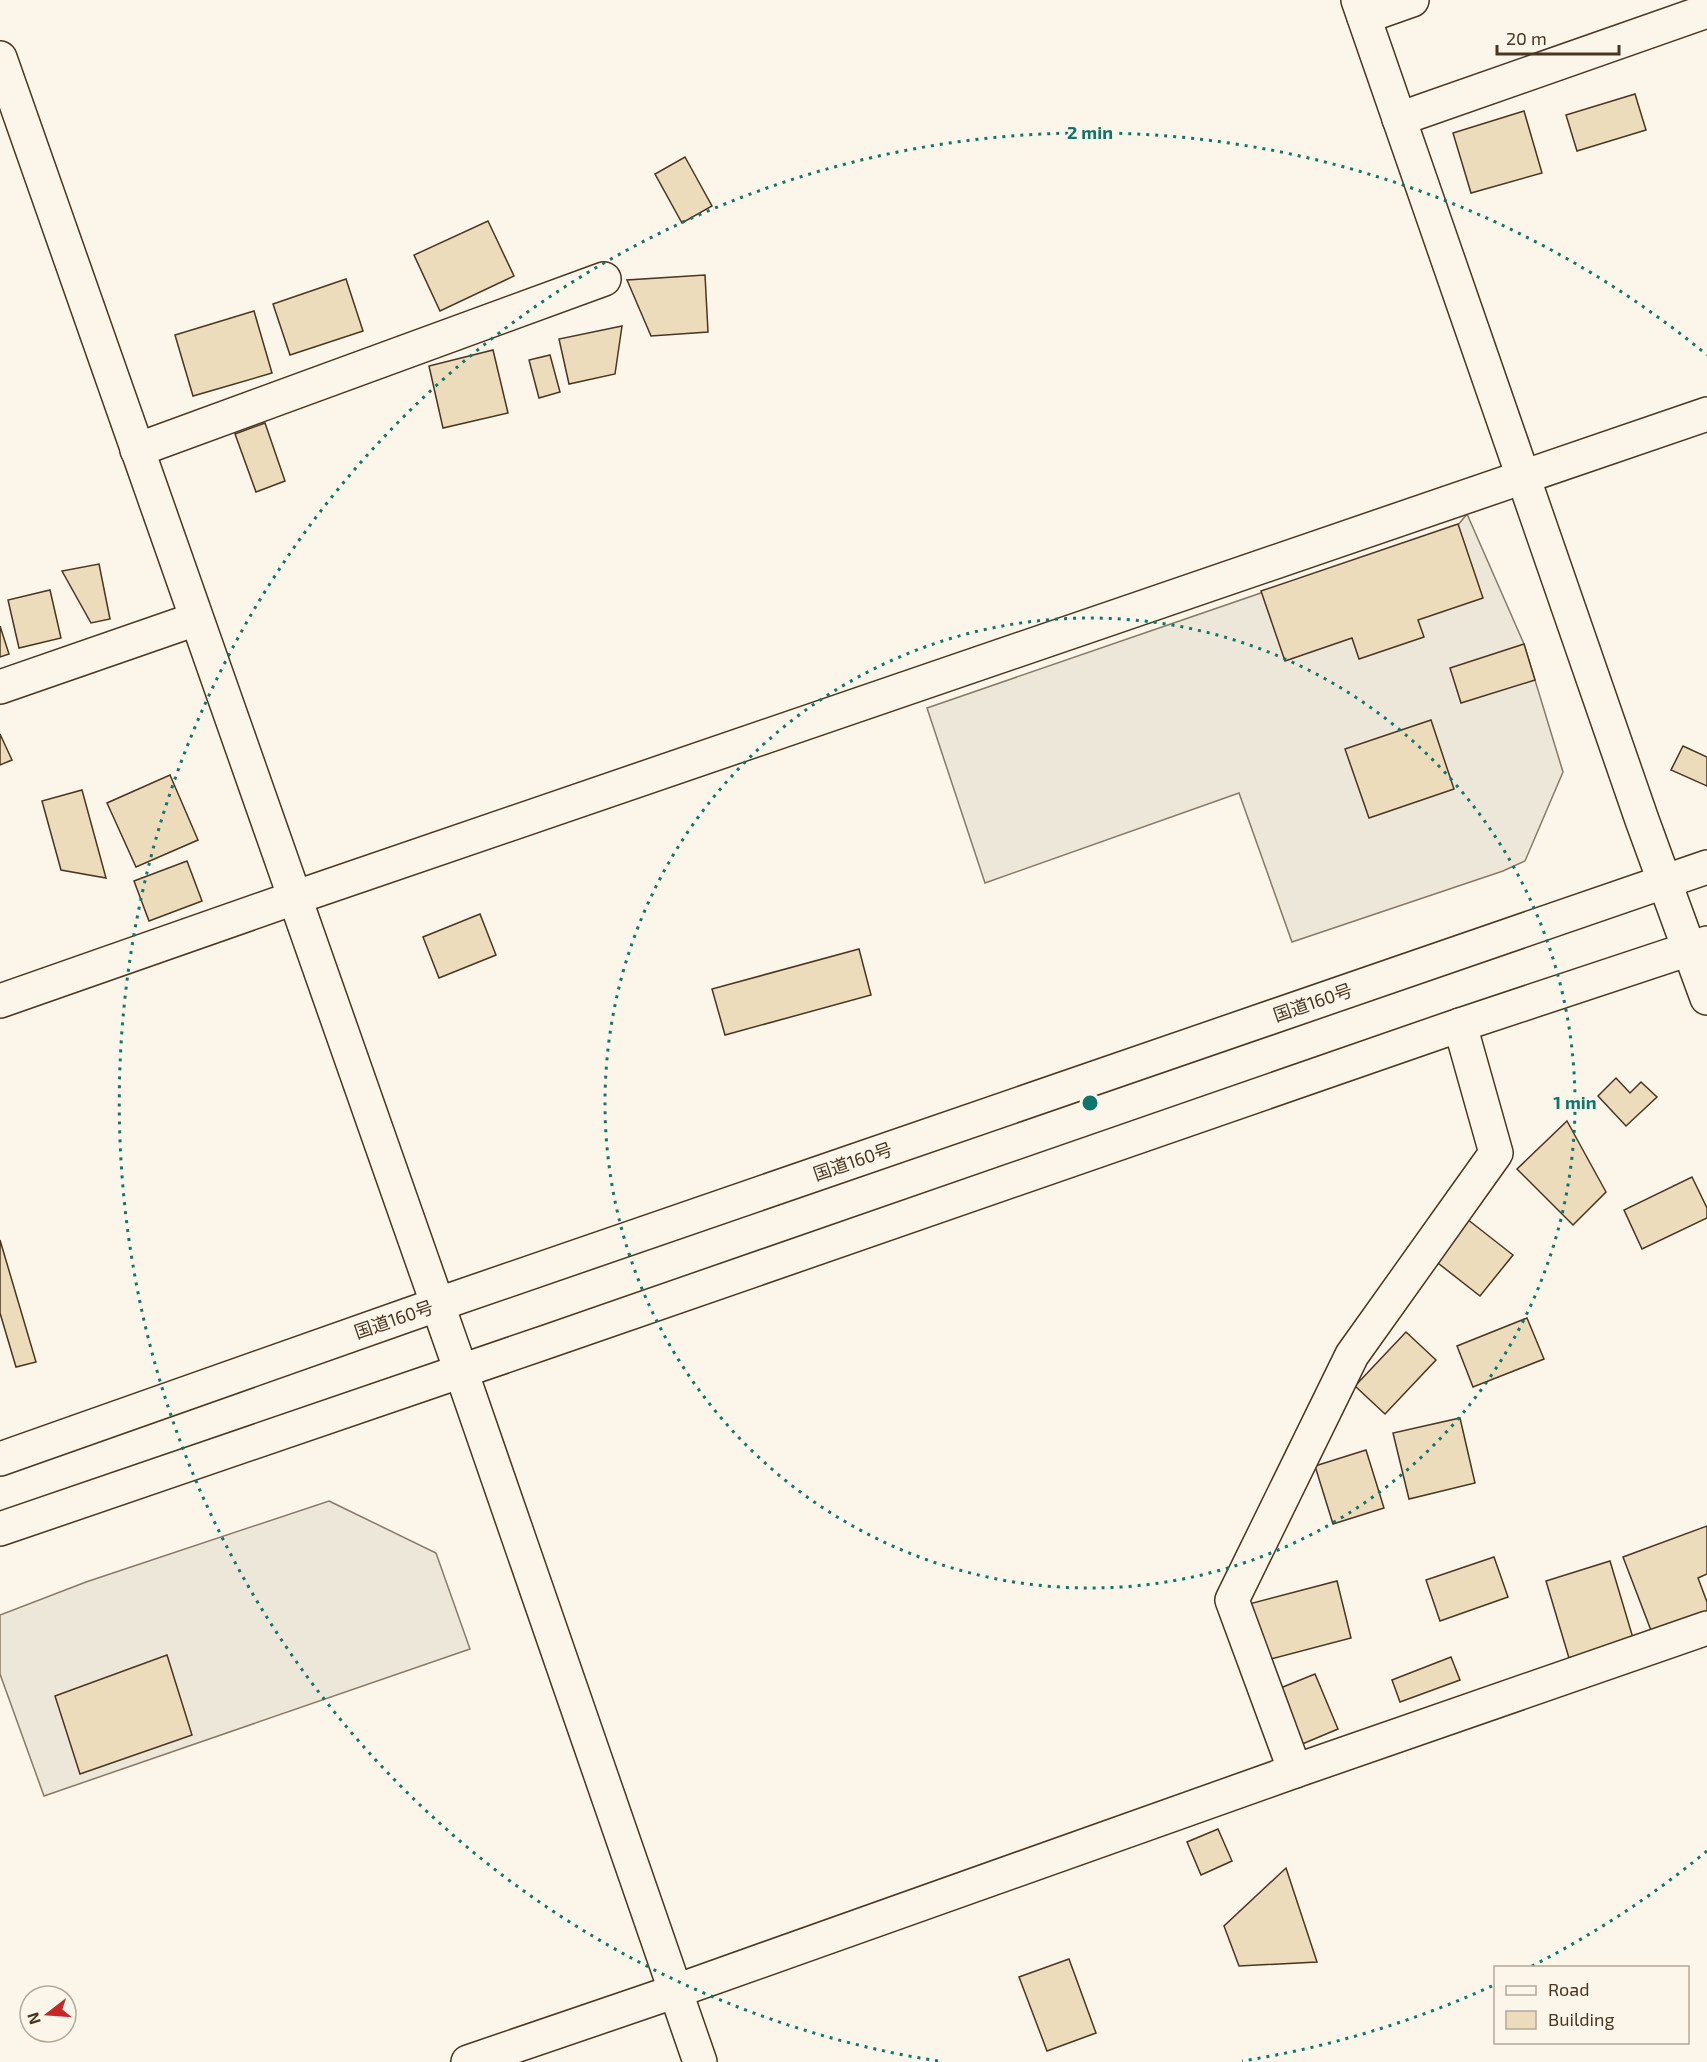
<svg xmlns="http://www.w3.org/2000/svg" width="1707" height="2062" viewBox="0 0 1707 2062" font-family="'Exo 2','Noto Sans JP',sans-serif">
<style>
.parking{fill:#ede7d9;stroke:#887966;stroke-width:1.5}
.building{fill:#ecdcbc;stroke:#4a3520;stroke-width:1.5}
.lines{fill:none;stroke-linecap:round;stroke-linejoin:round}
.minor-casing{stroke:#4a3520;stroke-width:36}
.tertiary-casing{stroke:#4a3520;stroke-width:36}
.trunk-casing{stroke:#4a3520;stroke-width:36}
.minor{stroke:#fbf6e9;stroke-width:33}
.tertiary{stroke:#fbf6e9;stroke-width:33}
.trunk{stroke:#fbf6e9;stroke-width:33}
.ring{fill:none;stroke:#0f766e;stroke-width:3;stroke-dasharray:3 6}
.labels{text-anchor:middle;stroke-width:4.5;stroke-linejoin:round;paint-order:stroke}
.street-label{font-size:18px;fill:#4a3520;stroke:#fbf6e9}
.centre{fill:#0f766e;stroke:#fbf6e9;stroke-width:3}
.ring-label{font-size:18px;text-anchor:middle;font-weight:bold;fill:#0f766e;stroke:#fbf6e9;stroke-width:4.5;stroke-linejoin:round;paint-order:stroke}
</style>
<rect width="100%" height="100%" fill="#fbf6e9"/>
<g class="parking">
<polygon points="1467,514 1524,644 1563,772 1525,861 1503,871 1292,942 1239,793 985,883 927,708 1458,525"/>
<polygon points="329,1501 436,1553 470,1649 44,1796 0,1674 0,1615 86,1582"/>
</g>
<g class="building">
<polygon points="1635,94 1646,130 1577,151 1566,115"/>
<polygon points="1524,111 1542,173 1471,193 1453,133"/>
<polygon points="685,157 712,206 682,223 655,174"/>
<polygon points="488,221 514,276 440,311 414,255"/>
<polygon points="705,275 708,332 651,336 627,280"/>
<polygon points="346,279 363,331 290,355 273,304"/>
<polygon points="254,311 272,373 193,396 175,335"/>
<polygon points="622,326 615,374 569,384 559,339"/>
<polygon points="493,350 508,413 443,428 429,366"/>
<polygon points="550,355 560,392 539,398 529,360"/>
<polygon points="265,423 285,481 256,492 235,434"/>
<polygon points="1458,524 1483,598 1418,620 1424,637 1359,659 1352,638 1285,661 1261,591"/>
<polygon points="99,564 110,619 91,623 62,571"/>
<polygon points="50,590 61,638 19,648 8,600"/>
<polygon points="0,626 9,654 0,657"/>
<polygon points="1524,644 1535,680 1461,703 1450,668"/>
<polygon points="1431,720 1454,789 1369,818 1345,749"/>
<polygon points="0,734 12,760 0,765"/>
<polygon points="1683,746 1707,757 1707,786 1671,770"/>
<polygon points="170,775 198,840 136,867 107,803"/>
<polygon points="82,790 106,878 61,870 42,801"/>
<polygon points="187,861 202,901 149,921 134,881"/>
<polygon points="480,914 496,955 439,978 423,937"/>
<polygon points="859,949 871,995 725,1035 712,989"/>
<polygon points="1616,1078 1630,1093 1641,1082 1657,1097 1626,1126 1598,1096"/>
<polygon points="1567,1121 1606,1192 1573,1225 1517,1169"/>
<polygon points="1692,1177 1707,1208 1707,1218 1642,1249 1624,1210"/>
<polygon points="1467,1219 1513,1255 1480,1296 1434,1260"/>
<polygon points="0,1240 36,1362 16,1367 0,1313"/>
<polygon points="1527,1318 1544,1359 1473,1387 1457,1346"/>
<polygon points="1406,1332 1436,1360 1385,1414 1355,1386"/>
<polygon points="1460,1418 1475,1483 1409,1499 1393,1433"/>
<polygon points="1366,1450 1384,1508 1333,1524 1315,1466"/>
<polygon points="1707,1526 1707,1574 1698,1578 1707,1602 1707,1612 1652,1633 1623,1557"/>
<polygon points="1494,1557 1508,1597 1440,1621 1426,1580"/>
<polygon points="1610,1561 1633,1638 1569,1658 1546,1581"/>
<polygon points="1337,1581 1351,1638 1263,1661 1249,1604"/>
<polygon points="167,1655 192,1735 80,1774 55,1696"/>
<polygon points="1451,1657 1460,1680 1400,1702 1392,1680"/>
<polygon points="1315,1674 1338,1729 1300,1745 1278,1689"/>
<polygon points="1218,1829 1232,1861 1201,1875 1187,1842"/>
<polygon points="1286,1868 1317,1962 1239,1966 1224,1926"/>
<polygon points="1069,1959 1096,2033 1047,2051 1019,1977"/>
</g>
<g class="lines">
<g class="minor-casing">
<g id="minor">
<polyline points="1358,0 1642,820 1707,998"/>
<polyline points="1364,17 1412,0"/>
<polyline points="1399,119 1707,11"/>
<polyline points="137,450 604,279"/>
<polyline points="0,687 196,619"/>
<polyline points="0,1001 294,898 1707,414"/>
<polyline points="1295,1771 1232,1600 1352,1355 1496,1153 1460,1025"/>
<polyline points="468,2062 676,1991 1295,1771 1707,1628"/>
</g>
</g>
<g class="tertiary-casing">
<polyline id="tertiary" points="0,58 461,1371 700,2062"/>
</g>
<g class="trunk-casing">
<g id="trunk">
<polyline points="0,1459 436,1305 1707,867"/>
<polyline points="0,1529 549,1341 1460,1025 1707,943"/>
</g>
</g>
<use href="#minor" class="minor"/>
<use href="#tertiary" class="tertiary"/>
<use href="#trunk" class="trunk"/>
</g>
<g class="ring">
<circle cx="1090" cy="1103" r="485"/>
<path d="M1707 1851A970 970 0 0 1 1530 1967M1492 1986A970 970 0 0 1 1242 2061M938 2061A970 970 0 1 1 1707 355"/>
</g>
<g class="labels">
<g class="street-label">
<text transform="translate(1313 1003) rotate(-19)" y="6">国道160号</text>
<text transform="translate(853 1162) rotate(-19)" y="6">国道160号</text>
<text transform="translate(394 1320) rotate(-19)" y="6">国道160号</text>
</g>
</g>
<circle cx="1090" cy="1103" r="9" class="centre"/>
<g class="ring-label">
<text x="1090" y="139">2 min</text>
<text x="1575" y="1109">1 min</text>
</g>
<rect x="1494" y="1966" width="195" height="78" fill="#fbf6e9" stroke="#b4a999" stroke-width="1.5"/>
<rect x="1506" y="1986" width="30" height="9" fill="#fbf6e9" stroke="#b4a999" stroke-width="1.5"/>
<text x="1548" y="1996" font-size="18" fill="#4a3520">Road</text>
<rect x="1506" y="2011" width="30" height="18" fill="#ecdcbc" stroke="#b4a999" stroke-width="1.5"/>
<text x="1548" y="2026" font-size="18" fill="#4a3520">Building</text>
<g transform="translate(48 2014) rotate(253)"><circle r="28" fill="#fbf6e9" stroke="#b4a999" stroke-width="1.5"/>
<path d="M0-4.5L10 22L0 15L-10 22Z" fill="#c62828"/>
<text y="-9" font-size="16" font-weight="bold" text-anchor="middle" fill="#4a3520">N</text>
</g>
<path d="M1497 45v9h122v-9" fill="none" stroke="#4a3520" stroke-width="3"/>
<text x="1506" y="45" font-size="18" fill="#4a3520" stroke="#fbf6e9" stroke-width="4.5" paint-order="stroke">20 m</text>
</svg>
